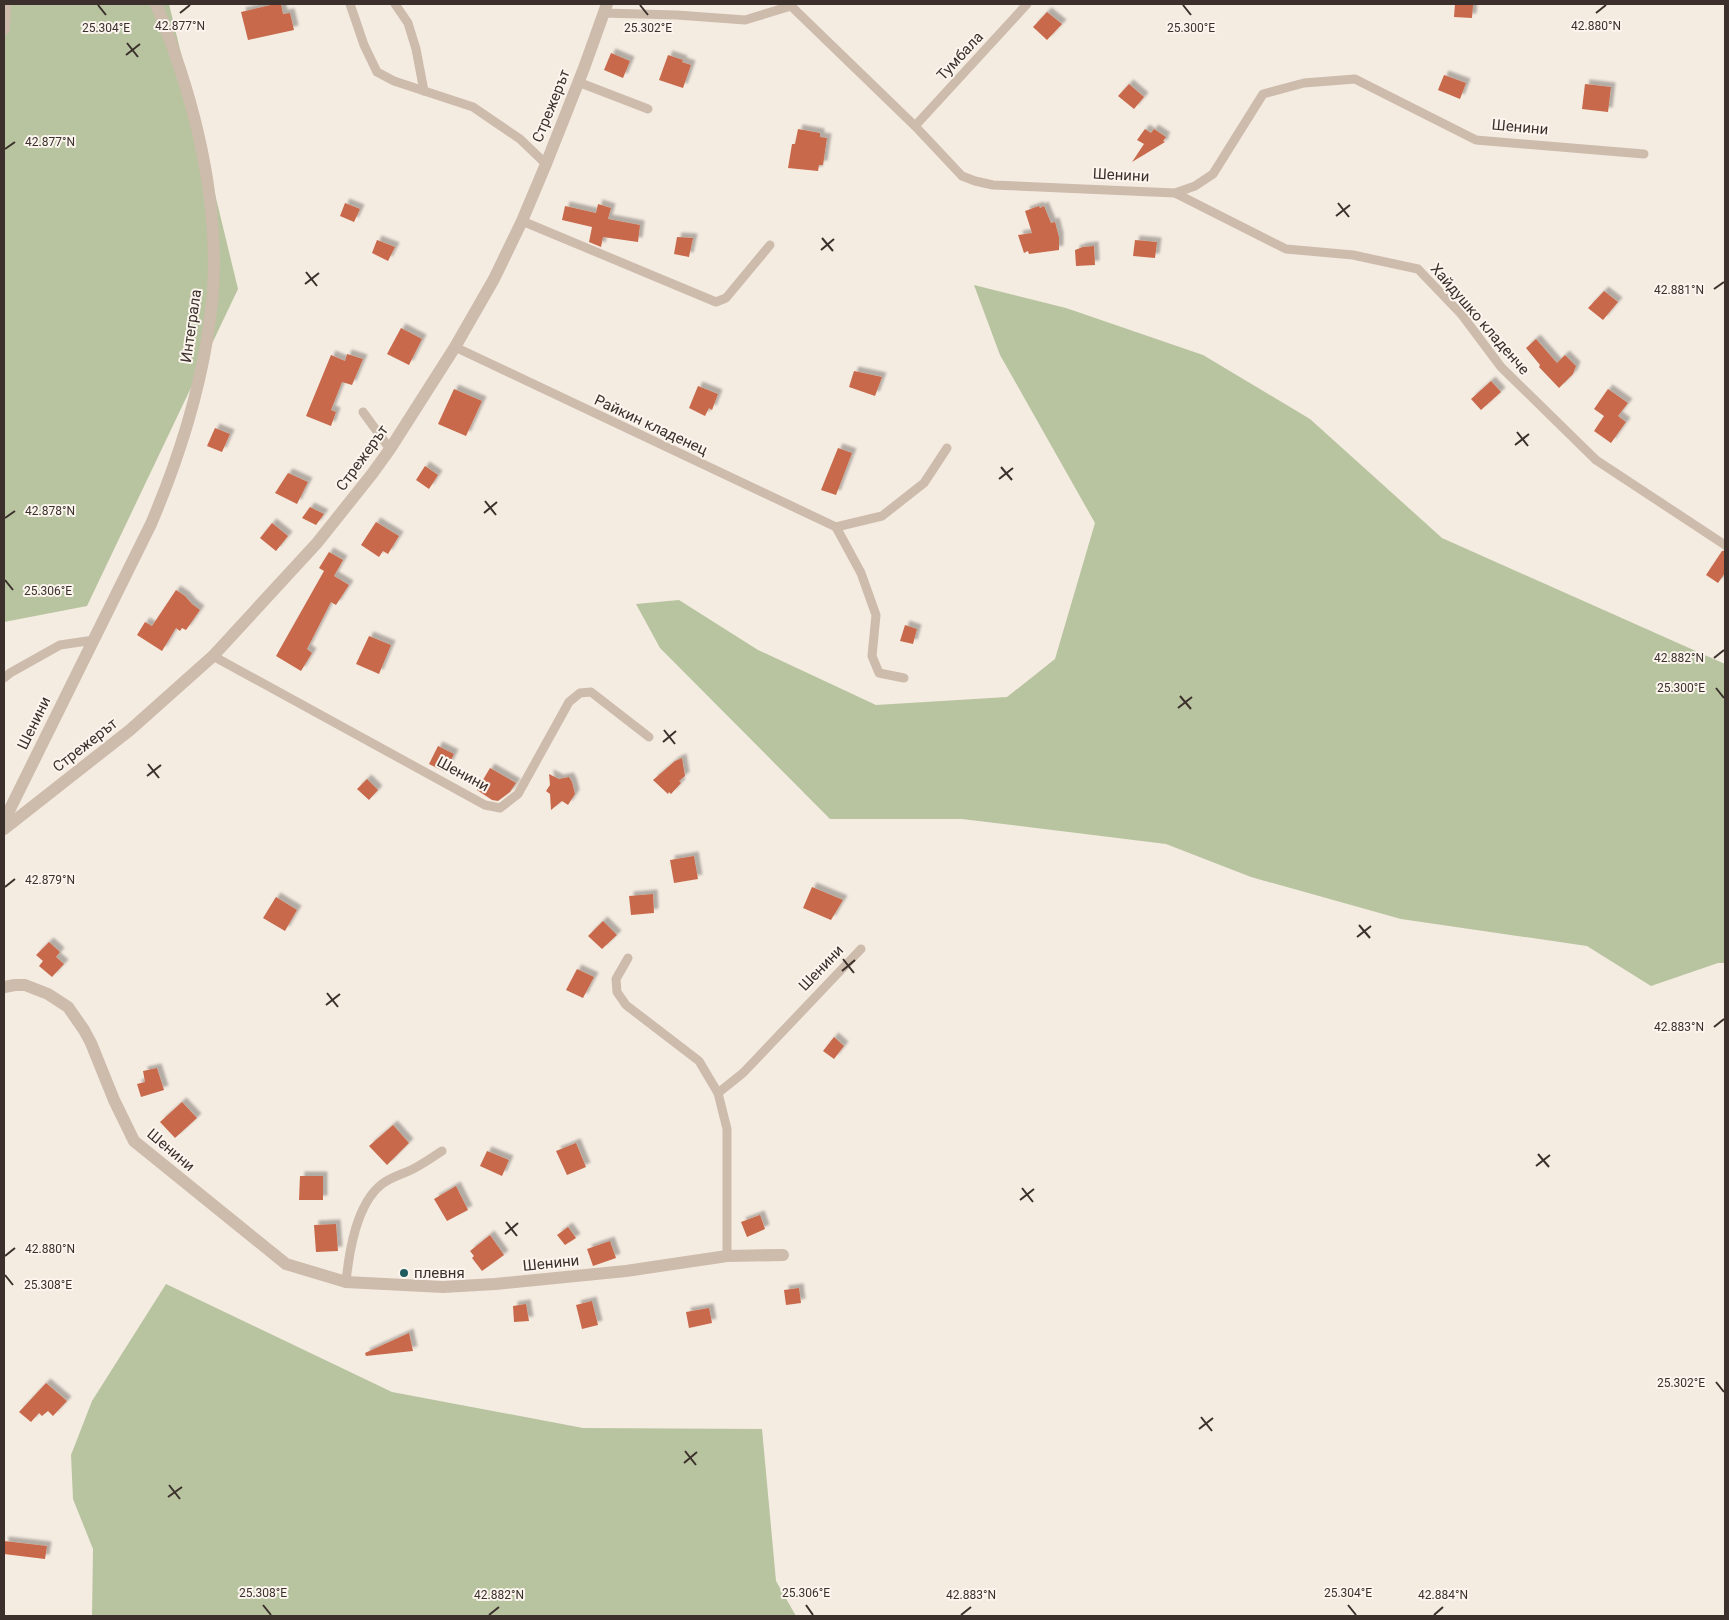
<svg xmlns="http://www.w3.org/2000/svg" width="1729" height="1620" viewBox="0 0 1729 1620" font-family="Roboto,sans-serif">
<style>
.green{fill:#b8c4a0}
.building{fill:#c8694b;filter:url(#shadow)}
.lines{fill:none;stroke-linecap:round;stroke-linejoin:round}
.service{stroke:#cdbbac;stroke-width:9}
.minor{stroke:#cdbbac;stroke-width:12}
.tertiary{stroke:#cdbbac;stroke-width:12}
.ticks{fill:none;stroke:#3b302b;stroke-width:2}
.poi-dot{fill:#1f5a5e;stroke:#fbf5ee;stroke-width:2}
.labels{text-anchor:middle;stroke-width:4;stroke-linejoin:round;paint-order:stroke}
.street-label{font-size:15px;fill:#3b302b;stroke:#fbf5ee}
.poi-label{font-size:15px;fill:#3b302b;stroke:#fbf5ee;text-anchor:start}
.ticks-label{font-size:12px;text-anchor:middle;fill:#3b302b;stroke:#fbf5ee;stroke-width:4;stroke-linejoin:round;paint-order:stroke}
</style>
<defs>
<filter id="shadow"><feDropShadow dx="4.5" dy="-4.5" stdDeviation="1" flood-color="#0004"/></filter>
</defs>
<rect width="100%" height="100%" fill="#f4ebe1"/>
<g class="green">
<polygon points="4,4 169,4 238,289 87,606 4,622"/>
<polygon points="974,285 1066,308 1203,355 1310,419 1442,538 1725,664 1725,963 1718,963 1651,986 1587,946 1401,919 1251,877 1166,844 962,819 830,819 660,648 636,604 679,600 758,650 876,705 1007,697 1055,659 1095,523 1000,355"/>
<polygon points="166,1284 392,1392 583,1428 762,1429 776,1581 796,1616 92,1616 93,1549 73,1499 71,1455 92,1401"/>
</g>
<g class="building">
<polygon points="275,4 281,4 283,14 290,13 294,30 248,40 241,12"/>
<polygon points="1455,4 1473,5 1472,18 1454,17"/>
<polygon points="1047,12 1062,24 1047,40 1033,27"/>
<polygon points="611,53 630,61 623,78 604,70"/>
<polygon points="668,55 683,60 682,62 691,65 683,88 659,80"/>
<polygon points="1444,75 1466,83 1460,99 1438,90"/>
<polygon points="1129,84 1144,97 1134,109 1118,96"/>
<polygon points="1585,84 1611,87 1608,112 1582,109"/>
<polygon points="798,129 820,133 820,137 827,138 823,165 819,165 818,171 788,168 792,144 795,144"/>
<polygon points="1145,129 1151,133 1154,129 1166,137 1163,141 1165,142 1132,162 1144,144 1137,140"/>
<polygon points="345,203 360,209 354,222 340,216"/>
<polygon points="598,204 611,208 608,219 640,225 638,242 603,237 601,247 589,242 592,227 562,220 565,206 596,213"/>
<polygon points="1039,206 1040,208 1044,206 1051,223 1055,222 1059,237 1059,250 1029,254 1028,251 1024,253 1018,235 1032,233 1025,211"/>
<polygon points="677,237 693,238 689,257 674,254"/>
<polygon points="377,240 395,247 388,261 372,253"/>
<polygon points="1135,240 1157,242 1155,258 1133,256"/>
<polygon points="1094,246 1095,265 1076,266 1075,250 1083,247"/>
<polygon points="1604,291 1618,302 1603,320 1588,308"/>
<polygon points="401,328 422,339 409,365 387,354"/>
<polygon points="1536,339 1557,363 1565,355 1576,366 1573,374 1559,388 1539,367 1540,365 1526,348"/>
<polygon points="347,354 363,359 352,385 342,382 331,410 336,412 331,426 306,416 331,355 345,361"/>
<polygon points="854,371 882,377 875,396 849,387"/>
<polygon points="1491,381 1501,392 1481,410 1471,399"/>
<polygon points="698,386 718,394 712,410 709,408 705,416 689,408"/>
<polygon points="454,389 482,401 466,436 438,424"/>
<polygon points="1608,389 1628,403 1618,416 1626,422 1611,443 1594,431 1604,416 1594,409"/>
<polygon points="215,428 230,434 222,452 207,446"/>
<polygon points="838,448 852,453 836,495 821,490"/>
<polygon points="425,466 438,475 429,489 416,480"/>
<polygon points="288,473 308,482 297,504 275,493"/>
<polygon points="310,507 324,514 316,525 302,518"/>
<polygon points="376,522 399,536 388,554 383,551 379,557 361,545"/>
<polygon points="272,523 288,536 276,551 260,538"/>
<polygon points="1722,551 1725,551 1725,573 1718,583 1706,575"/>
<polygon points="329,552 343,560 334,576 349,585 336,605 331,602 307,649 312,653 301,671 276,656 324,571 319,568"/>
<polygon points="176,590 185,596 192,604 200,610 186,630 182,628 180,631 176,628 162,651 137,635 145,622 152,626"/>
<polygon points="905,625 917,629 913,644 900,641"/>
<polygon points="369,636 391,645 379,674 356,664"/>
<polygon points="438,746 454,754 445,772 429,764"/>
<polygon points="682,758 685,776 679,781 681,783 671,794 669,792 668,794 653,780 675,761"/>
<polygon points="490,768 516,783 510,792 498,801 492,800 477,790"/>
<polygon points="549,774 559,779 569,777 572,782 575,794 568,805 562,801 551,810 550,794 546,791 550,785"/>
<polygon points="367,779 378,790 369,800 357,789"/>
<polygon points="694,856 698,879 674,883 670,860"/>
<polygon points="812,887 843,900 831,920 803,908"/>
<polygon points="653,894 654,913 631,915 629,896"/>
<polygon points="276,897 297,910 285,931 263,918"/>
<polygon points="603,921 617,935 602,949 588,936"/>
<polygon points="49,942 60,952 56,957 64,964 52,977 39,966 43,961 36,955"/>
<polygon points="577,969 594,977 583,998 566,990"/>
<polygon points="834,1037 844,1046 834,1059 823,1051"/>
<polygon points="157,1068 164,1090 141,1097 137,1084 145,1082 143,1071"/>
<polygon points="182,1102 197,1118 175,1138 160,1122"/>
<polygon points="393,1125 409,1143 387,1165 369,1146"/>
<polygon points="576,1143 586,1167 567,1175 556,1151"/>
<polygon points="487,1151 509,1160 502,1176 480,1166"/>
<polygon points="300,1176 323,1176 323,1200 299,1200"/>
<polygon points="456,1186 468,1210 447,1221 434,1199"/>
<polygon points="760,1215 765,1229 747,1237 741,1222"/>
<polygon points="336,1224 338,1251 316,1252 314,1225"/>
<polygon points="568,1227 576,1238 565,1245 557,1235"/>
<polygon points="490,1235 504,1255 482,1271 472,1258 474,1256 470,1251"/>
<polygon points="610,1241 616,1258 593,1266 587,1249"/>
<polygon points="799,1288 801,1303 786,1305 784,1290"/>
<polygon points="592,1301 598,1325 582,1329 576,1305"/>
<polygon points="526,1304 529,1321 514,1322 513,1306"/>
<polygon points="709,1308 712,1323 689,1328 686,1312"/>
<polygon points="409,1333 413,1351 366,1356 365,1353"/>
<polygon points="46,1383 67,1401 53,1416 48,1411 42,1416 39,1413 31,1422 19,1412"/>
<polygon points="4,1541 47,1546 45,1559 4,1554"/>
</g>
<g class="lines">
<g class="service">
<polyline points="350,4 364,45 377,72 394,81 473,107 520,139 546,164"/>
<polyline points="395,4 408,23 416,49 424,91"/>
<polyline points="603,13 677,15 745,20 791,6 915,126 962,176 975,181 993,185 1175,193 1195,186 1213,174 1263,94 1304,83 1355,79 1476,140 1644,154"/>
<polyline points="578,82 648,109"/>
<polyline points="915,126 1027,4"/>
<polyline points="1175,193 1286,249 1353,255 1418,269 1462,315 1501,367 1596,460 1725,545"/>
<polyline points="522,221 716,302 726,298 770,245"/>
<polyline points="455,347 836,527"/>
<polyline points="363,412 390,449"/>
<polyline points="836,527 861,573 876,615 872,656 879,673 904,678"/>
<polyline points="836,527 882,516 924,483 947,448"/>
<polyline points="213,656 485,805 500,808 518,794 569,702 580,693 591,692 649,737"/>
<polyline points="4,678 10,673 60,645 94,640"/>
<polyline points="628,958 616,979 617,992 626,1005 699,1061 718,1093 727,1129 727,1256"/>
<polyline points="718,1093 743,1073 861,949"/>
<path d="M 346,1282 C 349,1252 356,1204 382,1184 C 391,1177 403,1174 413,1169 C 423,1164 433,1157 442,1151"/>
</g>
<g class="minor">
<polyline points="4,829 130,730 213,656 317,543 372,474 390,449 455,347 494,279 522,221 546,164 584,68 607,4"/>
<polyline points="4,987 15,985 25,985 48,994 68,1007 84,1030 91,1043 114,1100 134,1141 286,1264 346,1282 443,1287 495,1284 626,1271 727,1256 783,1255"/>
</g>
<g class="tertiary">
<polyline points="4,29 5,4"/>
<path d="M 4,821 L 151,524 C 177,463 196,405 207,340 C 209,324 212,307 213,291 C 219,192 193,94 156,4"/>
</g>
</g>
<path class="ticks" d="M 98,5 L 106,15M 640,5 L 648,15M 1183,5 L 1191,15M 180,13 L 190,5M 1596,13 L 1606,5M 127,43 L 138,57M 126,55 L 140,44M 5,149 L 15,142M 1338,203 L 1349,217M 1336,216 L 1350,205M 822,238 L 833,251M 821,250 L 834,239M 306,272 L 317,286M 305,284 L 319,273M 1714,289 L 1724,282M 1517,432 L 1528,446M 1515,445 L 1529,434M 1001,467 L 1012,480M 999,479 L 1013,468M 485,501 L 496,515M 484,513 L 497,502M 5,518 L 15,511M 5,580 L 13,590M 1714,658 L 1724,650M 1716,688 L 1724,698M 1180,696 L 1191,709M 1178,708 L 1192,697M 664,730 L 675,744M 663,742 L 676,731M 148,764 L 159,778M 147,776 L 161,765M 5,887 L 15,879M 1359,925 L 1370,938M 1357,937 L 1371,926M 843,959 L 854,973M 842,971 L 855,960M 327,993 L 338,1007M 326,1005 L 340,994M 1714,1027 L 1724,1019M 1538,1154 L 1549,1167M 1536,1166 L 1550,1155M 1022,1188 L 1033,1202M 1020,1200 L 1034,1189M 506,1222 L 517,1236M 505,1234 L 518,1223M 5,1256 L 15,1248M 5,1275 L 13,1285M 1716,1382 L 1724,1392M 1201,1417 L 1212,1431M 1199,1429 L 1213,1418M 685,1451 L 696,1465M 684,1463 L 697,1452M 169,1485 L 180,1499M 168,1497 L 182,1487M 263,1605 L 271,1615M 806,1605 L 813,1615M 1348,1605 L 1356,1615M 489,1615 L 499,1607M 961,1615 L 971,1607M 1434,1615 L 1443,1607"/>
<circle class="poi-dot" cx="404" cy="1273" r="5"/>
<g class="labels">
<g class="street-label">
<text transform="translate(960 56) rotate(-47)" y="5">Тумбала</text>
<text transform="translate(551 106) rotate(-68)" y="5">Стрежерът</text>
<text transform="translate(1520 127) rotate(5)" y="5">Шенини</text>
<text transform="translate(1121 175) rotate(3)" y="5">Шенини</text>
<text transform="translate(1480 319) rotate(49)" y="5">Хайдушко кладенче</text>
<text transform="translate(191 326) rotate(-82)" y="5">Интеграла</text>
<text transform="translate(651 425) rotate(25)" y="5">Райкин кладенец</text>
<text transform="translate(362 458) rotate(-54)" y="5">Стрежерът</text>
<text transform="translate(34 723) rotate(-64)" y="5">Шенини</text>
<text transform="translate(85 745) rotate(-38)" y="5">Стрежерът</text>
<text transform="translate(463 774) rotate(28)" y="5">Шенини</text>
<text transform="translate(821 968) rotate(-46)" y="5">Шенини</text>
<text transform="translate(171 1150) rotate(40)" y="5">Шенини</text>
<text transform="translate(551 1263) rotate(-6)" y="5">Шенини</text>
</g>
<g class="poi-label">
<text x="414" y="1278">плевня</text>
</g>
</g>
<g class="ticks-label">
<text x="180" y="30">42.877°N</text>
<text x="1596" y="30">42.880°N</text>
<text x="106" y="32">25.304°E</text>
<text x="1191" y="32">25.300°E</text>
<text x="648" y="32">25.302°E</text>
<text x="50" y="146">42.877°N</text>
<text x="1679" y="294">42.881°N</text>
<text x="50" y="515">42.878°N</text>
<text x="48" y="595">25.306°E</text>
<text x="1679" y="662">42.882°N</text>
<text x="1681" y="692">25.300°E</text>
<text x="50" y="884">42.879°N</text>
<text x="1679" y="1031">42.883°N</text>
<text x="50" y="1253">42.880°N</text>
<text x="48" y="1289">25.308°E</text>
<text x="1681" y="1387">25.302°E</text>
<text x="263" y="1597">25.308°E</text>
<text x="806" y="1597">25.306°E</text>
<text x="1348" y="1597">25.304°E</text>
<text x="499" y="1599">42.882°N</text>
<text x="971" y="1599">42.883°N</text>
<text x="1443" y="1599">42.884°N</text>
</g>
<rect width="1729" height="1620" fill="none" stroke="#3b302b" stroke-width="10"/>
</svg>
